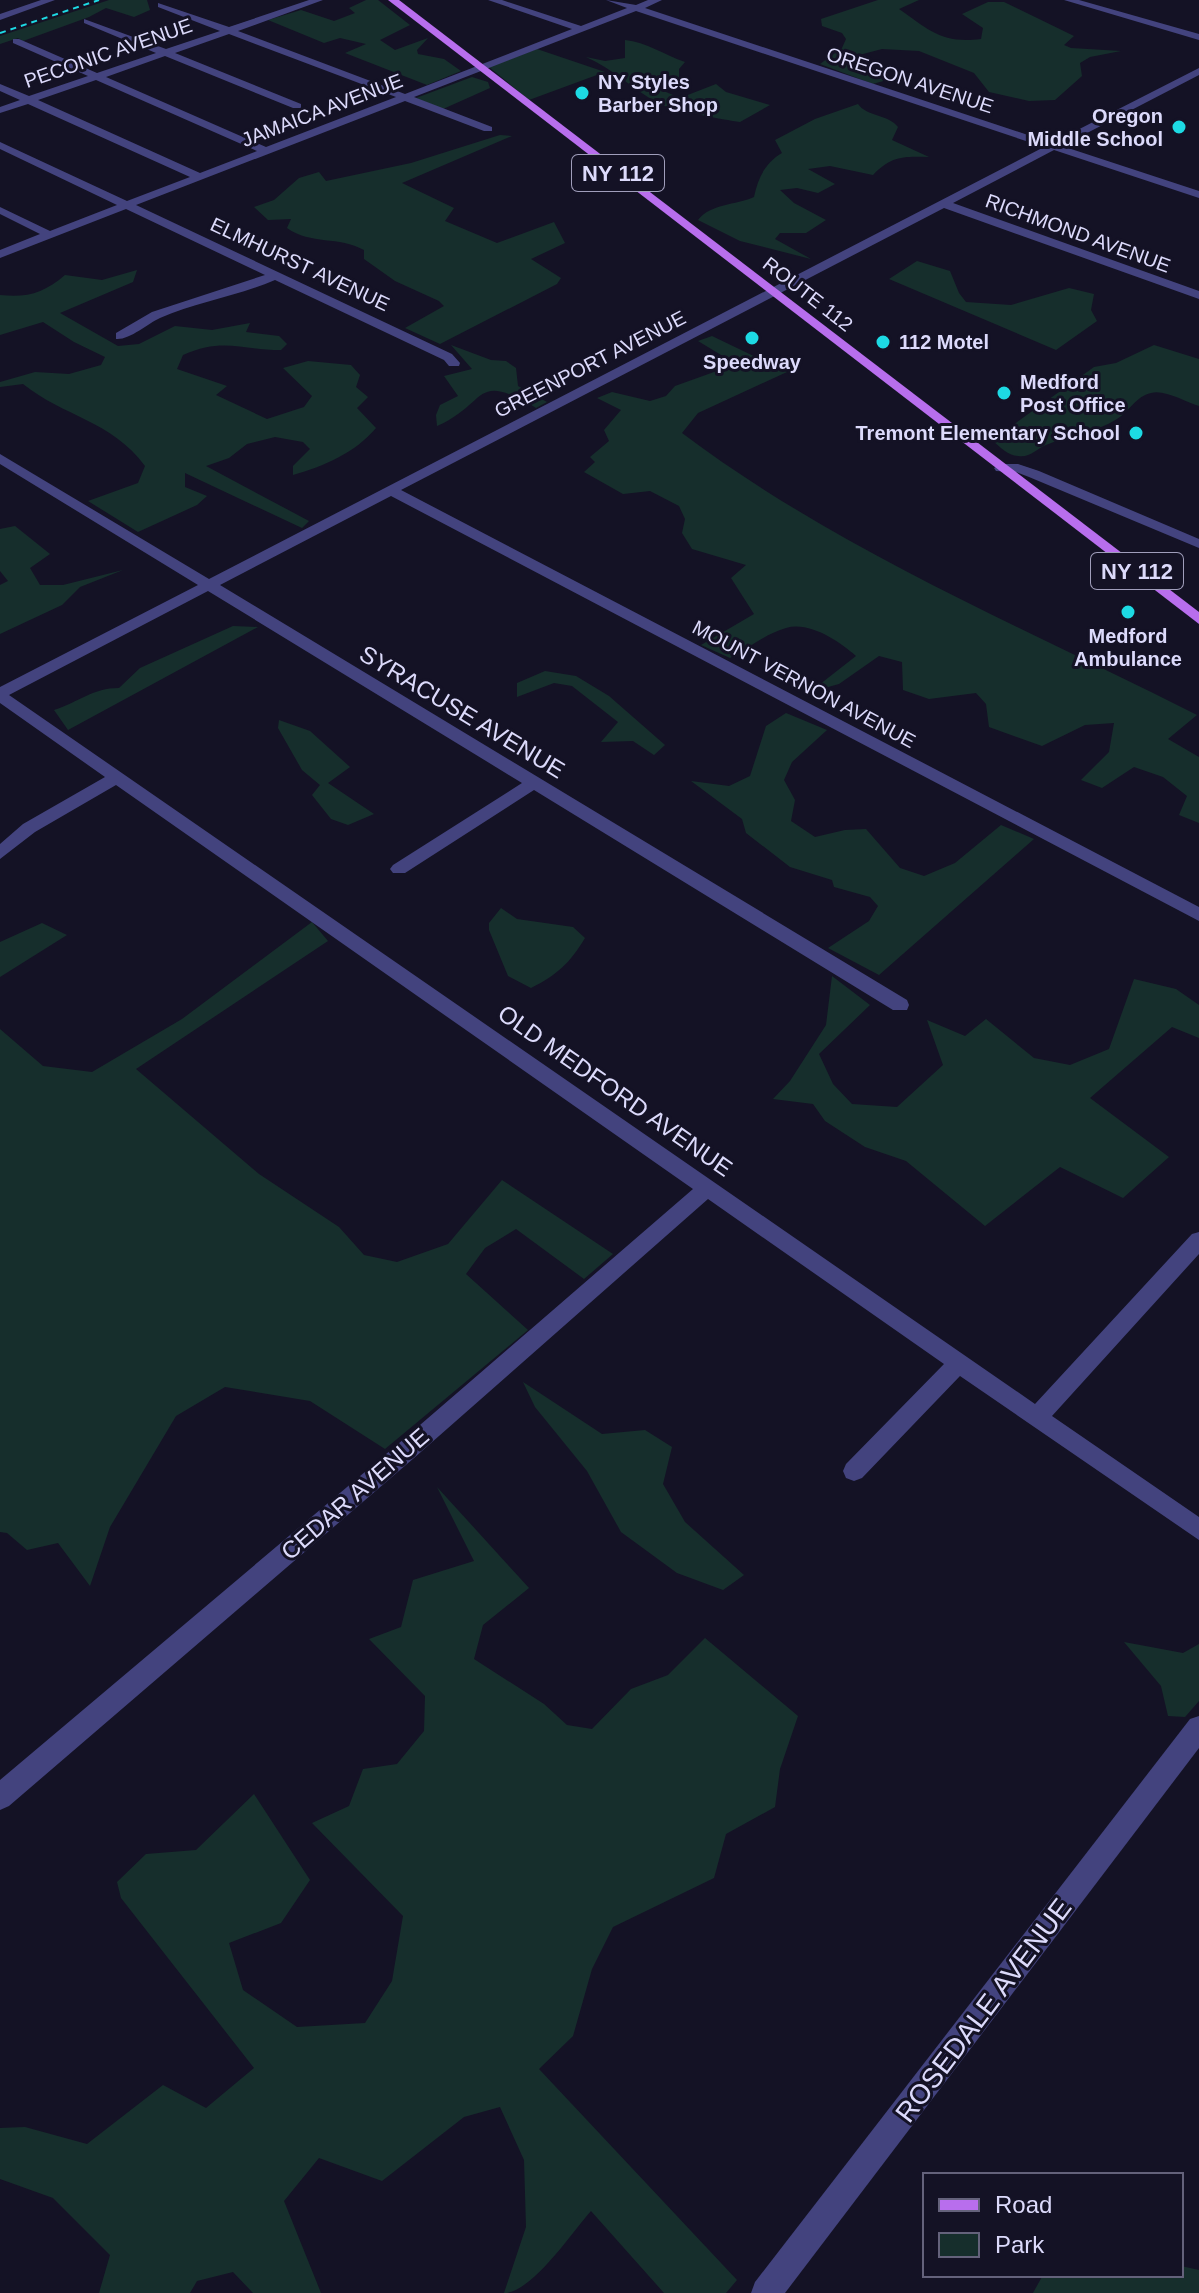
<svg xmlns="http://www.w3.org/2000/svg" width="1199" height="2293" viewBox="0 0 1199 2293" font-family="Helvetica,sans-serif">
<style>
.green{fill:#162e2c}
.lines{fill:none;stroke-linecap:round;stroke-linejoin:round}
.minor{fill:#43437e;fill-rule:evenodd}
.major{fill:#b86eed;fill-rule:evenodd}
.rail{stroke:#1ddae4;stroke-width:2;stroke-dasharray:6 5;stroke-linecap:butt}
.poi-dot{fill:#1ddae4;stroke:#141225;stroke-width:3}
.labels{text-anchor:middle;stroke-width:6;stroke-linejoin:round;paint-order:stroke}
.far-street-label{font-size:20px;fill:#dcdafb;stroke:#141225}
.far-poi-label{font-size:20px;font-weight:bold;fill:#dcdafb;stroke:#141225;text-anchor:start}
.shield{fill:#141225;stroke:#a09ebb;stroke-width:2}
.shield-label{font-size:22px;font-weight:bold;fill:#dcdafb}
.street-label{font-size:24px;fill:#dcdafb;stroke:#141225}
.near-street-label{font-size:28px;fill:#dcdafb;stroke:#141225}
</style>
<rect width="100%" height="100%" fill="#141225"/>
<g class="green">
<polygon points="109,0 147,0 150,10 134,17 106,8 89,17 23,41 18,38 0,44 0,36"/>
<polygon points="366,0 378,0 410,25 380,40 395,50 428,38 417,50 418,54 444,59 461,71 427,85 345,53 366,44 340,38 324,43 268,20 301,10 334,21 355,13 349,8"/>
<path d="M 878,0 L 919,0 L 899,9 C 929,30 942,44 981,39 L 983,28 L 962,14 L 988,2 L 1004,2 L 1074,36 L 1064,45 L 1071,48 L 1121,51 L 1090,57 L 1080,63 L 1082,76 L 1055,100 L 1029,101 L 989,92 L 974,73 L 919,51 L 882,49 L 859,55 C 867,68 879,69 890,79 L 873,84 L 820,64 L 842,48 L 846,39 L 842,33 L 822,26 L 821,19 Z"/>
<path d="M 625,40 C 646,42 665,55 685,62 L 679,69 L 679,80 L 659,89 L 680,98 L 716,84 L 726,92 L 770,105 L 740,122 C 725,120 672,110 660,104 C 633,90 614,69 586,57 L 605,61 L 625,58 Z"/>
<polygon points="537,49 605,72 529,100 489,67"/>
<polygon points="472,77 488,82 490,88 443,109 416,98"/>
<path d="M 858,104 C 867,117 888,114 898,127 L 892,140 L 929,157 C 903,156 891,156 873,175 L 830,166 L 808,169 L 835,184 L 818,193 L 797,188 L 780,190 L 794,203 L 826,220 L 806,233 L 780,233 L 775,239 L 811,259 L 740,241 L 698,220 C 710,204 736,205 754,197 C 758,178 765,163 782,153 L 775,140 L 815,119 Z"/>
<path d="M 500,135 L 512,136 L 402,183 L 454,208 L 445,221 L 497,243 L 554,222 L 565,243 L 531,259 L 561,278 L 557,284 L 440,344 L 405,328 L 444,306 L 439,301 L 395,281 L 364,259 L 364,250 C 339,236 311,245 287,228 L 291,219 L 268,220 L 254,207 L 274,200 L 299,178 L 319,172 L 326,181 L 411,163 Z"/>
<polygon points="917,261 950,271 959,293 966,302 1011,305 1069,288 1094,294 1091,310 1097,321 1056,350 889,279"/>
<path d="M 137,270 L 133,282 L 60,313 L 118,346 L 139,344 L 175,326 L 212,330 L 250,323 L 246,332 L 279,336 L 287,344 L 281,350 C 241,350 223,337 183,355 L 177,369 L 227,386 L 216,395 L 267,419 L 304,407 L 312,396 L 283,368 L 308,361 L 351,365 L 360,375 L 356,387 L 368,397 L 357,408 L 376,428 C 355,453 324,466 293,475 L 293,466 L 310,449 L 303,442 L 275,437 L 247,444 L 229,458 L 206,466 L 309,521 L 302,528 L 185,473 L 185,487 L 207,496 L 197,505 L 138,532 L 88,501 L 138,483 L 145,466 C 111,420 64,417 23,384 L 0,387 L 0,382 L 35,372 L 69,374 L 101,365 L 105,357 L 74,342 L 43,322 L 0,335 L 0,295 C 27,298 44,293 65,275 L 102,280 Z"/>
<path d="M 712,336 L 787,372 L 698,413 L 682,433 C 839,551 1023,627 1197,715 L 1168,739 L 1199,757 L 1199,823 L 1179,815 L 1187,796 L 1163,777 L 1134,767 L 1102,788 L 1081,780 L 1109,752 L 1114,723 L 1085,725 L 1042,746 L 989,727 L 986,704 L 976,693 L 929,699 L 903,690 L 902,662 L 879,656 L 839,684 L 810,692 L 856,656 C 840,642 810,621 786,628 C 767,633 747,649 730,658 L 701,645 L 754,614 L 731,578 L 746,565 L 692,549 L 682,533 L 685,519 L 679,506 L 650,491 L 623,494 L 584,472 L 595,462 L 590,457 L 609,441 L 604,430 L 621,410 L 597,398 L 612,392 L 650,401 L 666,396 L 675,386 L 728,367 L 731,361 L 698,341 Z"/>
<path d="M 451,345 L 491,360 L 506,361 L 516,368 L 518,386 L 547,402 L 536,408 C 473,370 489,403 437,426 L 436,415 L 440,405 L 458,396 L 444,376 L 472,369 Z"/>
<path d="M 1154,345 L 1199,359 L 1199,406 C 1186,402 1164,389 1151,393 C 1136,396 1129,412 1117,419 C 1095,433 1070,435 1046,445 C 1036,449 1030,458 1018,456 C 1008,456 999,446 992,440 L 1094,367 L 1116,363 Z"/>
<polygon points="15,526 50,554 30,568 40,585 63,585 123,570 80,587 62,605 0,634 0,585 8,581 0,571 0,529"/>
<path d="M 233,626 L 258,627 L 68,730 L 54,710 C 79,702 93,688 119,688 L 140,668 Z"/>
<polygon points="545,671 576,676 609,696 665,745 654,755 633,741 601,742 618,722 572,686 554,683 517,697 517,683"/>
<polygon points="786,713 827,730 792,762 784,780 795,800 791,821 815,837 845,830 866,829 900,868 924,876 955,863 1001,825 1034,839 879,975 828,948 869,921 878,906 870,897 834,887 832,880 790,867 746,833 742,819 691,781 729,786 750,776 766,726"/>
<polygon points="279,720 310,731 350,767 328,783 374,814 348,825 331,819 312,795 320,785 302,770 278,728"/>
<path d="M 501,908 L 517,919 L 573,927 L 585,938 C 570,963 557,975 531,988 L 508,976 L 489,930 L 489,923 Z"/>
<polygon points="312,922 328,941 136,1069 259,1174 339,1227 364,1255 397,1262 448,1244 502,1180 613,1254 584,1279 516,1229 485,1248 466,1274 528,1330 385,1449 310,1401 225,1387 176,1416 110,1527 90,1586 58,1543 27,1550 7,1533 0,1532 0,1029 43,1066 92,1072 182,1019"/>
<polygon points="42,923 67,935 0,977 0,942"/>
<polygon points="832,976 870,1005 819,1054 833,1084 852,1104 897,1107 943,1065 927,1020 965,1036 986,1019 1034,1058 1070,1065 1109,1049 1134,979 1176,989 1199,1005 1199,1038 1172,1027 1090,1098 1169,1157 1123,1198 1060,1167 985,1226 906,1161 865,1147 825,1121 813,1104 773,1099 790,1081 826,1025"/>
<polygon points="523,1382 602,1434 645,1430 672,1447 663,1484 685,1522 744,1575 723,1590 677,1573 621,1532 587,1471 535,1407"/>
<path d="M 437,1487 L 529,1588 L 483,1625 L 474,1659 L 544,1704 L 567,1725 L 592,1729 L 631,1689 L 668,1675 L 705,1638 L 798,1716 L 780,1769 L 775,1807 L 726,1834 L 714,1878 L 613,1927 L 592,1969 L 573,2036 L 539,2069 L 737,2280 L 726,2293 L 664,2293 L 591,2211 C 572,2232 532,2293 504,2293 L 526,2227 L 524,2160 L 500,2107 L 464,2117 L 382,2181 L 319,2158 L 284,2201 L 321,2293 L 253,2293 L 233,2272 L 197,2281 L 190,2293 L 99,2293 L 110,2255 L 53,2198 L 0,2179 L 0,2128 L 25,2127 L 87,2144 L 163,2085 L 206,2108 L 254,2068 L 121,1898 L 117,1882 L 146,1854 L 196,1850 L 254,1794 L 310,1880 L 281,1923 L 229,1943 L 243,1990 L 297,2027 L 365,2023 L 392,1981 L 403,1916 L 312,1823 L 349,1806 L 363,1769 L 397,1764 L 424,1731 L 425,1696 L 369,1639 L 401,1627 L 413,1580 L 474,1561 Z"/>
<polygon points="1124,1642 1183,1653 1199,1644 1199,1701 1185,1717 1168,1716 1161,1686"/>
<polygon points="1181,2266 1199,2270 1199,2293 1033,2293 1043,2275 1181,2275"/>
</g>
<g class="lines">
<g class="minor">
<polygon points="41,0 55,0 0,20 0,14"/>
<path d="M 309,0 L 323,0 L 238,31 L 405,94 L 572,29 L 488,0 L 502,0 L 581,26 L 627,8 L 606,0 L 636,5 L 648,0 L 662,0 L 645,8 L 1052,143 L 1199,68 L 1199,75 L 1062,146 L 1199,191 L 1199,198 L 1054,150 L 953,203 L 1199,291 L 1199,299 L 944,208 L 401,490 L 1199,907 L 1199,921 L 391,496 L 220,585 L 907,1000 L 909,1005 L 907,1010 L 893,1010 L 534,790 L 405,873 L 393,873 L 390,869 L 393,865 L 522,783 L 208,591 L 9,695 L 1035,1404 L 1192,1234 L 1199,1232 L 1199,1254 L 1052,1416 L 1199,1517 L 1199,1540 L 960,1376 L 862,1478 L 854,1481 L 846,1478 L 843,1471 L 846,1464 L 944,1364 L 708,1199 L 414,1458 L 9,1806 L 0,1810 L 0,1780 L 398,1444 L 693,1189 L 116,785 L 35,832 L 0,859 L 0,844 L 23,824 L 105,777 L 0,703 L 0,687 L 198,585 L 0,464 L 0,454 L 209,579 L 1044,147 L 636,11 L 414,97 L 492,127 L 492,131 L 484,131 L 405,101 L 136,205 L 452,354 L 460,363 L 459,366 L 449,366 L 444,360 L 275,280 C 238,296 197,302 160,318 C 147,324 130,340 116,339 L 116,333 L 152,312 L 265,275 L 126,209 L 0,258 L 0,250 L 40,234 L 0,214 L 0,207 L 50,231 L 117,205 L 0,149 L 0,142 L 127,201 L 190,177 L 28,104 L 0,113 L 0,107 L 20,100 L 0,91 L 0,84 L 29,96 L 88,76 L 13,43 L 13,39 L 19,39 L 97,73 L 156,53 L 84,23 L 84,19 L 166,49 L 220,31 L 158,7 L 158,3 L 229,27 ZM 229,34 L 396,97 L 266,147 L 106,77 L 165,56 L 293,108 L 301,108 L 301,104 L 175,53 ZM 96,80 L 257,151 L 200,173 L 38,100 Z"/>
<polygon points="1064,0 1079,0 1199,34 1199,40"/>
<polygon points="1001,464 1018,464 1039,471 1199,539 1199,548 1029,477 1016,472 996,471 994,468"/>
<polygon points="1199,1716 1199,1748 785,2293 751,2293 755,2282 1190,1719"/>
</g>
<polygon class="major" points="388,0 399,0 1199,612 1199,624"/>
<polyline class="rail" points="0,33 99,0"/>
</g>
<g class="poi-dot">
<circle cx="582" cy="93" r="8"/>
<circle cx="1179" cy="127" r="8"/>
<circle cx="752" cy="338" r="8"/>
<circle cx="883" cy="342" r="8"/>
<circle cx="1004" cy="393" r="8"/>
<circle cx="1136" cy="433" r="8"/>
<circle cx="1128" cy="612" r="8"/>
</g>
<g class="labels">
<g class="far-street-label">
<text transform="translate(108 53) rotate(-19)" y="7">PECONIC AVENUE</text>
<text transform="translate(910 80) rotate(18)" y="7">OREGON AVENUE</text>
<text transform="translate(322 110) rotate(-21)" y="7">JAMAICA AVENUE</text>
<text transform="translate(1078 233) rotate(20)" y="7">RICHMOND AVENUE</text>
<text transform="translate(300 264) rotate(25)" y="7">ELMHURST AVENUE</text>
<text transform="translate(808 294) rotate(38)" y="7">ROUTE 112</text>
<text transform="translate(590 364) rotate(-27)" y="7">GREENPORT AVENUE</text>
<text transform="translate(804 684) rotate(28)" y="7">MOUNT VERNON AVENUE</text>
</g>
<g class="far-poi-label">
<text x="598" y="89">NY Styles<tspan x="598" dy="23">Barber Shop</tspan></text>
<text x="1163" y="123" text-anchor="end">Oregon<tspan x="1163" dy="23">Middle School</tspan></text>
<text x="899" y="349">112 Motel</text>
<text x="752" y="369" text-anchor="middle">Speedway</text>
<text x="1020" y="389">Medford<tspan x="1020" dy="23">Post Office</tspan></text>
<text x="1120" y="440" text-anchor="end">Tremont Elementary School</text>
<text x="1128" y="643" text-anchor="middle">Medford<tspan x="1128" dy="23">Ambulance</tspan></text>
</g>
<g class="shield">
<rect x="572" y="155" width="92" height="36" rx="6"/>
<rect x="1091" y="553" width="92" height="36" rx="6"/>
</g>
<g class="shield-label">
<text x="618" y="181">NY 112</text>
<text x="1137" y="579">NY 112</text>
</g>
<g class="street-label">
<text transform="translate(462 712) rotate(31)" y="8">SYRACUSE AVENUE</text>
<text transform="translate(615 1091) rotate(35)" y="8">OLD MEDFORD AVENUE</text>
<text transform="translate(355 1494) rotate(-41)" y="8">CEDAR AVENUE</text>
</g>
<g class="near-street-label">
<text transform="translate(983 2010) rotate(-53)" y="10">ROSEDALE AVENUE</text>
</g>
</g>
<rect x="923" y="2173" width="260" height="104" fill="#141225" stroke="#64627b" stroke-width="2"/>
<rect x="939" y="2199" width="40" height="12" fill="#b86eed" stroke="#64627b" stroke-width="2"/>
<text x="995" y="2213" font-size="24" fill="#dcdafb">Road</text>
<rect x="939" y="2233" width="40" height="24" fill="#162e2c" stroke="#64627b" stroke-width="2"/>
<text x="995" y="2253" font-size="24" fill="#dcdafb">Park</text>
</svg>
